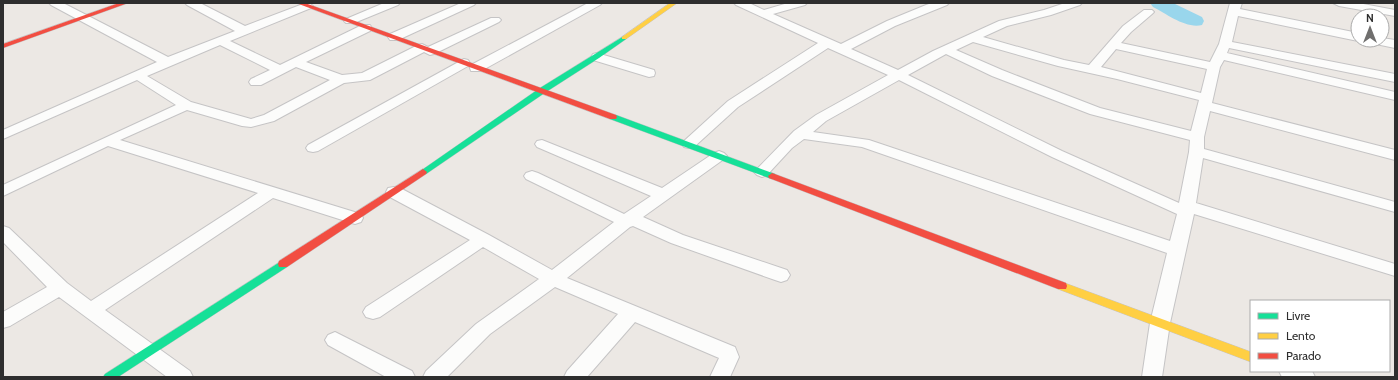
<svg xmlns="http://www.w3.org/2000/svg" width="1398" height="380" viewBox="0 0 1398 380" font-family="Cabin,sans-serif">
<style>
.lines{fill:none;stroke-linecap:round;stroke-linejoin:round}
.river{fill:#99d6ec;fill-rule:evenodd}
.street-casing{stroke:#c5c4c5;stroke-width:2}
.fast-casing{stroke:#c5c4c5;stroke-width:1}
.slow-casing{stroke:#c5c4c5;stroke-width:1}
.jam-casing{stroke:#c5c4c5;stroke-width:1}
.street{fill:#fcfcfb;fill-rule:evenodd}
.fast{fill:#16e098;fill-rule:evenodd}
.slow{fill:#ffcf43;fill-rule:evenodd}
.jam{fill:#f24e42;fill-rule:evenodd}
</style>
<rect width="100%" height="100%" fill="#ece8e4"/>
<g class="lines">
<path class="river" d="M 1150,3 L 1173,3 L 1202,17 L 1204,21 L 1202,25 C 1186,29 1167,14 1153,7 Z"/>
<g class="street-casing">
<g id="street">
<path d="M 49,3 L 63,3 L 168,57 L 235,31 L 187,5 L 185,3 L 200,3 L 245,26 L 303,4 L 309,3 L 313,6 L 311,8 L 230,41 L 280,65 L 362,25 L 370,25 L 372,28 L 370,31 L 306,62 L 342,75 L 362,73 L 418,45 L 422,44 L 428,47 L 491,18 L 499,18 L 501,20 L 499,22 L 434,54 L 430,55 L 424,52 L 370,80 L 344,83 L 274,121 L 251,127 L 242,126 L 187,110 L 120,140 L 361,214 L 363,218 L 361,222 L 355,224 L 273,198 L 105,310 L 190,371 L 193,377 L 167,377 L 59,297 L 10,326 L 3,328 L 3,312 L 47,287 L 3,242 L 3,226 L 9,228 L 67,283 L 91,301 L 258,193 L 108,146 L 3,196 L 3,185 L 176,105 L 137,80 L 3,139 L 3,130 L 157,62 L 51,5 ZM 220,45 L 270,70 L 251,79 L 249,82 L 251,85 L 261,85 L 296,67 L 330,80 L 264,115 L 251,119 L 191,102 L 147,76 Z"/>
<polygon points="384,3 400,3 398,5 354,23 346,23 344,21 346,19"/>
<polygon points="461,3 476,3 474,5 398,40 390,40 388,37 390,34"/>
<polygon points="588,3 602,3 600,5 481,71 471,71 470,68 471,65"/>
<path d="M 734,3 L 749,3 L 764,10 L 788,3 L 807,3 L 805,5 L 773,14 L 841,44 L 887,21 L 926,5 L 932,3 L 949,3 L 947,5 L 895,26 L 851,49 L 898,70 L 933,51 L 999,21 L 1044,10 L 1065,3 L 1082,3 L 1080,5 L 1051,15 L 1007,26 L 983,37 L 1064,60 L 1089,65 L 1123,26 L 1144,10 L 1152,10 L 1154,12 L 1152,14 L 1131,32 L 1121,43 L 1210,62 L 1219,44 L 1230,3 L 1242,3 L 1240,9 L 1358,33 L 1358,40 L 1360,40 L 1358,41 L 1238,16 L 1232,42 L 1395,74 L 1395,82 L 1229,48 L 1227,53 L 1395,92 L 1395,100 L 1224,60 L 1220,67 L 1212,103 L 1395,150 L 1395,160 L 1210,111 L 1204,137 L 1204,149 L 1395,202 L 1395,212 L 1203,158 L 1196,203 L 1395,264 L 1395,276 L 1194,214 L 1170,323 L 1162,377 L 1142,377 L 1150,323 L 1167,253 L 862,147 L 804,139 L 792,148 L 767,175 L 762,177 L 757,175 L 754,172 L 757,169 L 794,131 L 816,115 L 888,75 L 828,48 L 738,107 L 694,147 L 689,148 L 684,147 L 682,144 L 684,141 L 728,101 L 818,43 L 736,5 ZM 973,42 L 1058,66 L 1117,79 L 1199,100 L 1191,131 L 1100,108 L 1002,70 L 956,50 ZM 1116,49 L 1207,69 L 1201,93 L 1101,67 ZM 946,54 L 992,76 L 1090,114 L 1190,140 L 1189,152 L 1179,203 L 1062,151 L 908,75 ZM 899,80 L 1052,157 L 1177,214 L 1170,241 L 869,140 L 813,132 L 826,121 Z"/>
<polygon points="1333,3 1358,3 1395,10 1395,16 1339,6"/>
<polygon points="1382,38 1395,40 1395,48 1371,43 1369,40 1382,40"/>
<polygon points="597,53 654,70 655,73 654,76 649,77 593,60 591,57 593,54"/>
<polygon points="464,59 468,60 470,63 468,66 318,151 313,152 308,151 306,148 308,145"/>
<polygon points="542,140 662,188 714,153 719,151 724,153 727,156 724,159 643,217 683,235 787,270 790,275 787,280 781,282 775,280 671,243 633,226 630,227 567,278 735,347 739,357 730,377 710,377 719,358 635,322 587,377 564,377 567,371 618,314 555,287 490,334 447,377 423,377 426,371 476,324 539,279 483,247 380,317 373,319 366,317 363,312 366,307 470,240 388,196 386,192 388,188 394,187 400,188 489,235 552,270 614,222 526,179 524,176 526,173 532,171 538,173 624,214 651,196 537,147 535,144 537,141"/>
<polygon points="335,332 412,371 415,377 386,377 328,345 325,340 328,335"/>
<polygon points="1279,371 1312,371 1315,377 1282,377"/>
</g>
</g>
<g class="fast-casing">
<g id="fast">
<polygon points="624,36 627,38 626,39 599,58 546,92 426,174 420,174 419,172 540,88"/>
<polygon points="610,115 616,115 775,174 776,176 772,179 769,178 610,119 609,117"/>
<polygon points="283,260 287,261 288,264 287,267 118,377 103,377 105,374"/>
</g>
</g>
<g class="slow-casing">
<g id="slow">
<polygon points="670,3 677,3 626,39 622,39 622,37"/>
<polygon points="1062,282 1251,352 1251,362 1058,289 1057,286 1058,283"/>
</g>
</g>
<g class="jam-casing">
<g id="jam">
<polygon points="119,3 128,3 3,48 3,44"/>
<polygon points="296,3 305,3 616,115 617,117 616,119 610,119"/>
<polygon points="423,169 427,172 426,174 287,267 279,267 278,264 279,261"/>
<polygon points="772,173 1066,283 1067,286 1066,289 1058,289 769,178 768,176"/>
</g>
</g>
<use href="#street" class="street"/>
<use href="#fast" class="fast"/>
<use href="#slow" class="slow"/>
<use href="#jam" class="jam"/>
</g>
<rect width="1398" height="380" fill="none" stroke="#2e2e2e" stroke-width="8"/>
<rect x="1250" y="300" width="140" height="72" fill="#ffffff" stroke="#ababab"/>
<rect x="1258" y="313" width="20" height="6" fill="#16e098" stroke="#ababab"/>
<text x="1286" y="320" font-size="12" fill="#2e2e2e">Livre</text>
<rect x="1258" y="333" width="20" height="6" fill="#ffcf43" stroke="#ababab"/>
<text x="1286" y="340" font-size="12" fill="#2e2e2e">Lento</text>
<rect x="1258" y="353" width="20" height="6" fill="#f24e42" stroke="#ababab"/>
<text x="1286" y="360" font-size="12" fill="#2e2e2e">Parado</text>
<g transform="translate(1370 28)"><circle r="19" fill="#ffffff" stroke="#ababab"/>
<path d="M0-3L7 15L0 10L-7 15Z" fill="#706f6e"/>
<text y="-6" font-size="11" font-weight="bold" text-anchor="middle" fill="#2e2e2e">N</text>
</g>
</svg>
